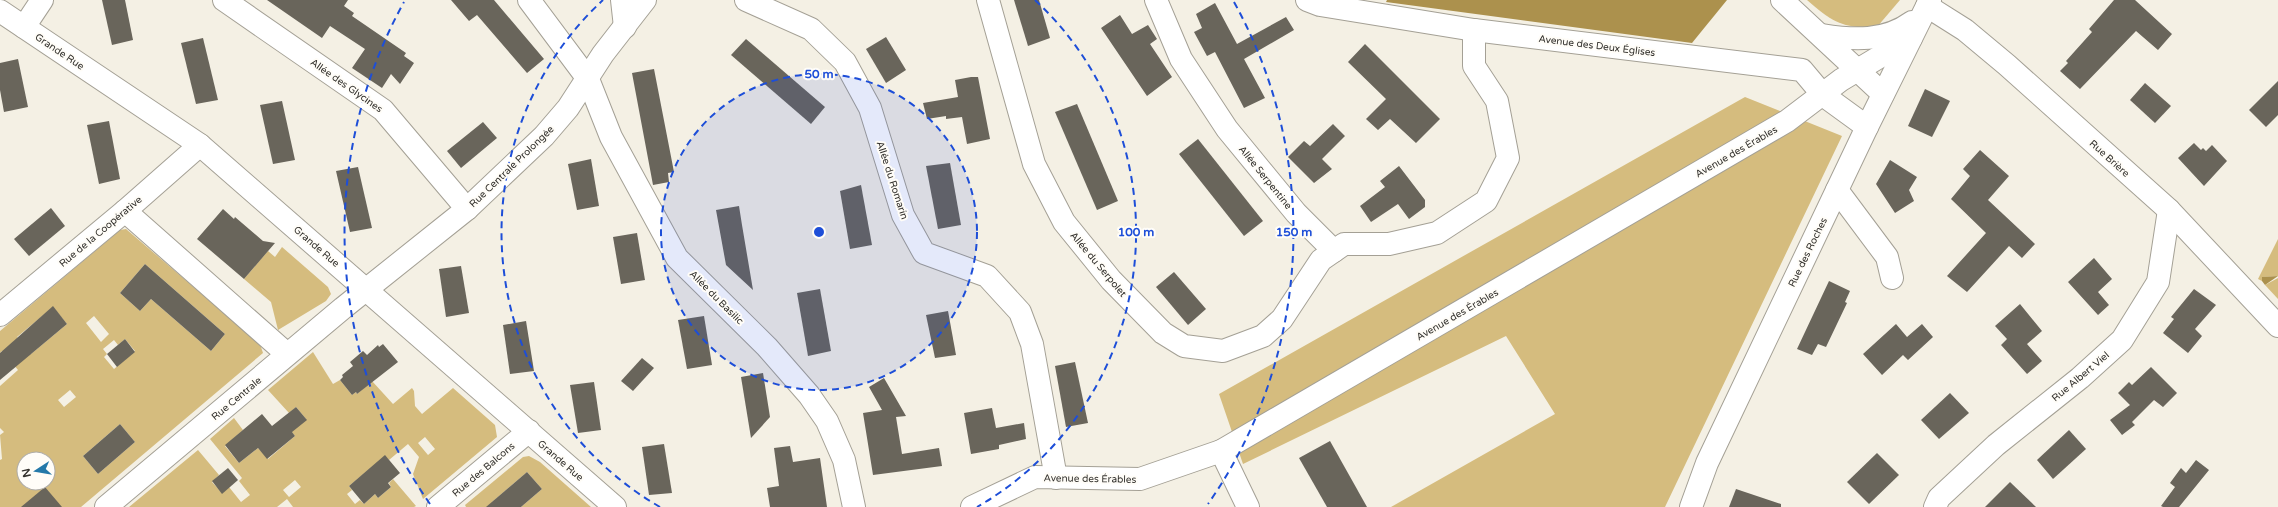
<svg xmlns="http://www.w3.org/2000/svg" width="2278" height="507" viewBox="0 0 2278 507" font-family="'Varela Round',sans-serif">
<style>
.green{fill:#d5bc7e;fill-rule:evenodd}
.water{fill:#ac914d}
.building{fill:#69655b}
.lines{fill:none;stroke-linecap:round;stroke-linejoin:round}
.minor-casing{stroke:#a4a095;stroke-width:24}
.minor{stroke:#fff;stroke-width:22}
.ring{fill:none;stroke:#1d4ed8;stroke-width:2;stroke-dasharray:7 5}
.labels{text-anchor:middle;stroke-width:4;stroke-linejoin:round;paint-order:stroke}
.street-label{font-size:10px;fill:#33312d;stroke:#fffdf8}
.centre{fill:#1d4ed8;stroke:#fffdf8;stroke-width:2}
.ring-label{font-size:12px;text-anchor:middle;font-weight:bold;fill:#1d4ed8;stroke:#fffdf8;stroke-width:4;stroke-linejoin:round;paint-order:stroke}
</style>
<rect width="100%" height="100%" fill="#f4f0e4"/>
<g class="green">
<path d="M 1807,0 L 1900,0 L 1877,27 C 1843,29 1832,22 1807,0 Z"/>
<polygon points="1745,97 1842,136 1665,507 1391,507 1555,414 1506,336 1243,464 1219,394"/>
<path d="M 126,229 L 260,344 L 263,353 L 81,507 L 0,507 L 0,460 L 2,459 L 0,435 L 4,432 L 0,428 L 0,386 L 18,370 L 2,351 L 0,353 L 0,331 L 120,230 ZM 145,264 L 225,334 L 211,351 L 151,299 L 140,311 L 120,293 ZM 53,307 L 67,324 L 31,354 L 17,337 ZM 94,316 L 109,334 L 101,342 L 86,323 ZM 125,339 L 135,351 L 114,369 L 104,357 L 107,354 L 103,349 L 114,340 L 118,345 ZM 70,390 L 76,397 L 64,407 L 58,400 ZM 120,424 L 135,442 L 98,474 L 83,456 ZM 24,459 L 48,459 L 48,483 L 24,483 Z"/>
<polygon points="2278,239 2278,276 2263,277 2262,281 2258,279"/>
<polygon points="282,247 328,287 331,294 326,301 278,330 271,302 244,279 268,251 275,257"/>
<polygon points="2278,278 2278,299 2265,285"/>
<path d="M 313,352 L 333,384 L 340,380 L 352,395 L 356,392 L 357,394 L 372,381 L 393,404 L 412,388 L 414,391 L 415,406 L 422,414 L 453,388 L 495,425 L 497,437 L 423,499 L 413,474 L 419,457 L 408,444 L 389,460 L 385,456 L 349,486 L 352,490 L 347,494 L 355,504 L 360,500 L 364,504 L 375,494 L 378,498 L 391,487 L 389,483 L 393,479 L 416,506 L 414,507 L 293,507 L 287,499 L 277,507 L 129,507 L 198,450 L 219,475 L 212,482 L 222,493 L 229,487 L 241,502 L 250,495 L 239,481 L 242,478 L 210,439 L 234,418 L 243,430 L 225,446 L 239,463 L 258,448 L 268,459 L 295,436 L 291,431 L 306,419 L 296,407 L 289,413 L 268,390 ZM 425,437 L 435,449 L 428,455 L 418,443 ZM 295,480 L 301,487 L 289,497 L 283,490 Z"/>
<polygon points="529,456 540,462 591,507 521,507 542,489 527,472 492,502 496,507 466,507 465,505 523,457"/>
</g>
<g class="water">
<polygon points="1387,0 1727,0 1692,43 1386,2"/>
<polygon points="2278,276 2265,285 2262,281 2262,277"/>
</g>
<g class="building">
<polygon points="102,0 125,0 133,40 112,45"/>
<polygon points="267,0 348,0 344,6 354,13 352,16 406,53 404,56 414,63 400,84 391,74 382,88 352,68 365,49 330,26 322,38"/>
<polygon points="451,0 494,0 544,59 527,73 477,15 469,21"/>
<polygon points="1014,0 1039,0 1050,38 1028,46"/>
<polygon points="2114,0 2135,0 2172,34 2158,50 2136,31 2080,89 2060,71 2068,63 2066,61 2092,32 2089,29"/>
<polygon points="1215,3 1237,44 1286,17 1294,30 1244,59 1265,98 1244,108 1215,52 1207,56 1194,32 1202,28 1196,14"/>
<polygon points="1120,15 1132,34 1148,25 1157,39 1150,44 1172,77 1147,96 1101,28"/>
<polygon points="886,37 906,70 886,83 866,49"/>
<polygon points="203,38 218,100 196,104 181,43"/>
<polygon points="746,39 825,107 811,124 731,55"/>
<polygon points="1365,44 1440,119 1416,143 1390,119 1378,130 1366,119 1386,99 1348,62"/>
<polygon points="18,59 28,107 4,112 0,90 0,63"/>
<polygon points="654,69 674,172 668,173 669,182 653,185 632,73"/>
<polygon points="971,77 978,77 990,139 967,144 962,117 946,119 946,116 927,119 923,103 958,97 955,80"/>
<polygon points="2278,81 2278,115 2266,127 2249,110"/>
<polygon points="2145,83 2171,106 2155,123 2130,100"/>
<polygon points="1925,89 1950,101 1932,137 1908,126"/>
<polygon points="282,101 295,160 273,164 260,105"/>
<polygon points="1077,104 1118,201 1097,210 1055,112"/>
<polygon points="109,121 120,179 99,184 87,125"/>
<polygon points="483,122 497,138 461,168 447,151"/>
<polygon points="1333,124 1345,136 1322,159 1332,169 1314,183 1288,157 1304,141 1310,146"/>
<polygon points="1198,139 1263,221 1244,236 1179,154"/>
<polygon points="2194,143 2201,150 2203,148 2206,151 2212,145 2227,161 2204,186 2178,158"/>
<polygon points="1980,150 2009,176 1988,200 2035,244 2022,258 2009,246 1967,292 1947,276 1986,233 1951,199 1970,176 1963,169"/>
<polygon points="591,159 599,206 577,210 568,164"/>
<polygon points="1890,160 1917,177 1909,190 1914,201 1895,213 1876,184"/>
<polygon points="950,163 961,225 938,229 926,166"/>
<polygon points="1399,166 1425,200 1425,207 1409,219 1398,204 1371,222 1360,206 1385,187 1380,181"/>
<polygon points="358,167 372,228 350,232 336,171"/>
<polygon points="861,185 872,245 850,249 840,191"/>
<polygon points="739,206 742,225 753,290 726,265 716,210"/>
<polygon points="51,208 65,226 29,256 14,239"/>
<polygon points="223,209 234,219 235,217 263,241 275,243 244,279 197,239"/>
<polygon points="637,233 645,280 621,284 613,237"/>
<polygon points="2094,258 2112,279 2098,292 2109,305 2098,315 2068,282"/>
<polygon points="145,264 225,334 211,351 151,299 140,311 120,293"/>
<polygon points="461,266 469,313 446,317 439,269"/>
<polygon points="1174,272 1206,309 1188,325 1156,287"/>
<polygon points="1829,281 1850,291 1845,302 1847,303 1826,347 1818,344 1812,355 1797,349"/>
<polygon points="820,289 831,351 808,356 797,293"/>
<polygon points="2194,289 2216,305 2195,329 2202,336 2188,353 2163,333 2174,319 2171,317"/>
<polygon points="2020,304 2042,331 2027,344 2042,361 2027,374 2001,345 2007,339 1995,326"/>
<polygon points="53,306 67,324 0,380 0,353"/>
<polygon points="948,311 956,355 935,358 926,315"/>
<polygon points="704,316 712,365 687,369 678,320"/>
<polygon points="526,321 534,371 510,374 503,325"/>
<polygon points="1896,324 1907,337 1922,324 1933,337 1908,360 1903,355 1882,375 1863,354"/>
<polygon points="125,339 135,352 117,367 107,354"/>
<polygon points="383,344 398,362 357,394 356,392 352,395 340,380 343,377 342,375 353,366 350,362 363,351 367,355 378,345 379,347"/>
<polygon points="642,358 654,368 633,391 621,381"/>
<polygon points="1075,362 1088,423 1066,427 1055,366"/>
<polygon points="2151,367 2177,393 2163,407 2154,400 2132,422 2135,425 2122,435 2110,420 2130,405 2118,393 2129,382 2132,385"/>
<polygon points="763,373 770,417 751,438 741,377"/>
<polygon points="884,378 906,416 896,417 902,454 939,448 942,466 873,475 863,413 882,410 869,387"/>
<polygon points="594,382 601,430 578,433 570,385"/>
<polygon points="1950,393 1969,413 1939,439 1921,420"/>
<polygon points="296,407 307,420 292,432 295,436 267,459 258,448 239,463 225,445 262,414 272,426"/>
<polygon points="992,408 996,428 1024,423 1026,439 999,445 999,449 971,454 964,413"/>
<polygon points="120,424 135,442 98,474 83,456"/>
<polygon points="2069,430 2086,449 2053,479 2037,460"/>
<polygon points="1330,441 1367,507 1327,507 1299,458"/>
<polygon points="664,444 672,493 649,495 642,447"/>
<polygon points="790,446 793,462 820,458 827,507 770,507 767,488 779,486 774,448"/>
<polygon points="1877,453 1899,475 1869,504 1847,482"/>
<polygon points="385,455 400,473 388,483 391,487 378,498 375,494 364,504 349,486"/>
<polygon points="2196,460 2209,470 2179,507 2163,507 2161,506 2175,487 2170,483 2181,468 2186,473"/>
<polygon points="228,468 238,480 222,494 212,481"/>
<polygon points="527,472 542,489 521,507 486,507"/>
<polygon points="2010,482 2036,507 1985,507"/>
<polygon points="45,487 62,507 21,507"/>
<polygon points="1736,489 1781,504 1781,507 1729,507"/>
</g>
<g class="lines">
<g class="minor-casing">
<g id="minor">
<polyline points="224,0 383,110 467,209"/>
<polyline points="529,0 588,79 611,137 677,258 767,347 809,395 827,421 844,460 854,507"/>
<polyline points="622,0 625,27"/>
<polyline points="746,0 811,29 845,62 870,108 903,215 924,253 987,276 1020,312 1032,344 1056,478"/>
<polyline points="988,0 1034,164 1064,222 1111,280 1163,333 1184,346 1223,351 1263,336 1282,319 1321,260 1334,251"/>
<polyline points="1156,0 1181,59 1227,129 1296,213 1334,251 1344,244 1389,244 1437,233 1486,201 1508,158 1497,101 1474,66 1474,30"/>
<polyline points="1307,0 1320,5 1474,30 1802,70 1823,95 1867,127"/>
<polyline points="1782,0 1883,94"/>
<polyline points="1927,6 1965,30 2007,65 2169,210 2278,326"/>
<polyline points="0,11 200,145 615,507"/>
<polyline points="24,27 42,0"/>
<path d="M 1822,35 C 1853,40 1885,42 1912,22"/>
<polyline points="1837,190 1887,257 1892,278"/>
<polyline points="125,211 287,354"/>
<polyline points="0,315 125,211 200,145"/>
<polyline points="1221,451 1248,507"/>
<polyline points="106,507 343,308 467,209 544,136 568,108 603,54 645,0"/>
<polyline points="438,507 529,431"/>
<polyline points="972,507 1035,477 1140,479 1221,451 1787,121 1841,80 1911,38"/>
<polyline points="1691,507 1707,463 1867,127 1930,0"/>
<polyline points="1935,507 1939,498 1996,445 2080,378 2122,340 2158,282 2169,210"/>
</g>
</g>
<use href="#minor" class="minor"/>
</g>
<circle cx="819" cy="232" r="158" fill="#1d4ed8" fill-opacity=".12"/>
<g class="ring">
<circle cx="819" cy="232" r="158"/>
<path d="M660 507A317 317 0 0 1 603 0M1035 0A317 317 0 0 1 977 507"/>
<path d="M430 504A475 475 0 0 1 404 2M1234 2A475 475 0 0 1 1208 504"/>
</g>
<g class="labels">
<g class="street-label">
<text transform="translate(1597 45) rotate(7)" y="4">Avenue des Deux Églises</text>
<text transform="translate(60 51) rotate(34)" y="4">Grande Rue</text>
<text transform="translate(347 85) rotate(35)" y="4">Allée des Glycines</text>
<text transform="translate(1736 151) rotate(-30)" y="4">Avenue des Érables</text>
<text transform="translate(2110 158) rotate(42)" y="4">Rue Brière</text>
<text transform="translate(511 166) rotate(-44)" y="4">Rue Centrale Prolongée</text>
<text transform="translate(1266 177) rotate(51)" y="4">Allée Serpentine</text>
<text transform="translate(893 180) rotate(72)" y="4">Allée du Romarin</text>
<text transform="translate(100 231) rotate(-40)" y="4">Rue de la Coopérative</text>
<text transform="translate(317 246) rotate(41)" y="4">Grande Rue</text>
<text transform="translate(1807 252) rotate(-64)" y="4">Rue des Roches</text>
<text transform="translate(1099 264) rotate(50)" y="4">Allée du Serpolet</text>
<text transform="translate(717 297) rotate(45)" y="4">Allée du Basilic</text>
<text transform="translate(1457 314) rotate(-30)" y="4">Avenue des Érables</text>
<text transform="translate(2080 376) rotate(-40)" y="4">Rue Albert Viel</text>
<text transform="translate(236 398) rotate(-40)" y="4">Rue Centrale</text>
<text transform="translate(561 460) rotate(41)" y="4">Grande Rue</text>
<text transform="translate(483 469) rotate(-40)" y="4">Rue des Balcons</text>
<text transform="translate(1090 478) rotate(1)" y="4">Avenue des Érables</text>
</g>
</g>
<circle cx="819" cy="232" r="6" class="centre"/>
<g class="ring-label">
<text x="819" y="78">50 m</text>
<text x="1136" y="236">100 m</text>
<text x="1294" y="236">150 m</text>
</g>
<g transform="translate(36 471) rotate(258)"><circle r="19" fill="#fffdf8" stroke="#adaba7"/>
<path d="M0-3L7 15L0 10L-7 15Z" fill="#2479a9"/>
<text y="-6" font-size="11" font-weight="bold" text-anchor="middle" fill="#33312d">N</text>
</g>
</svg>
